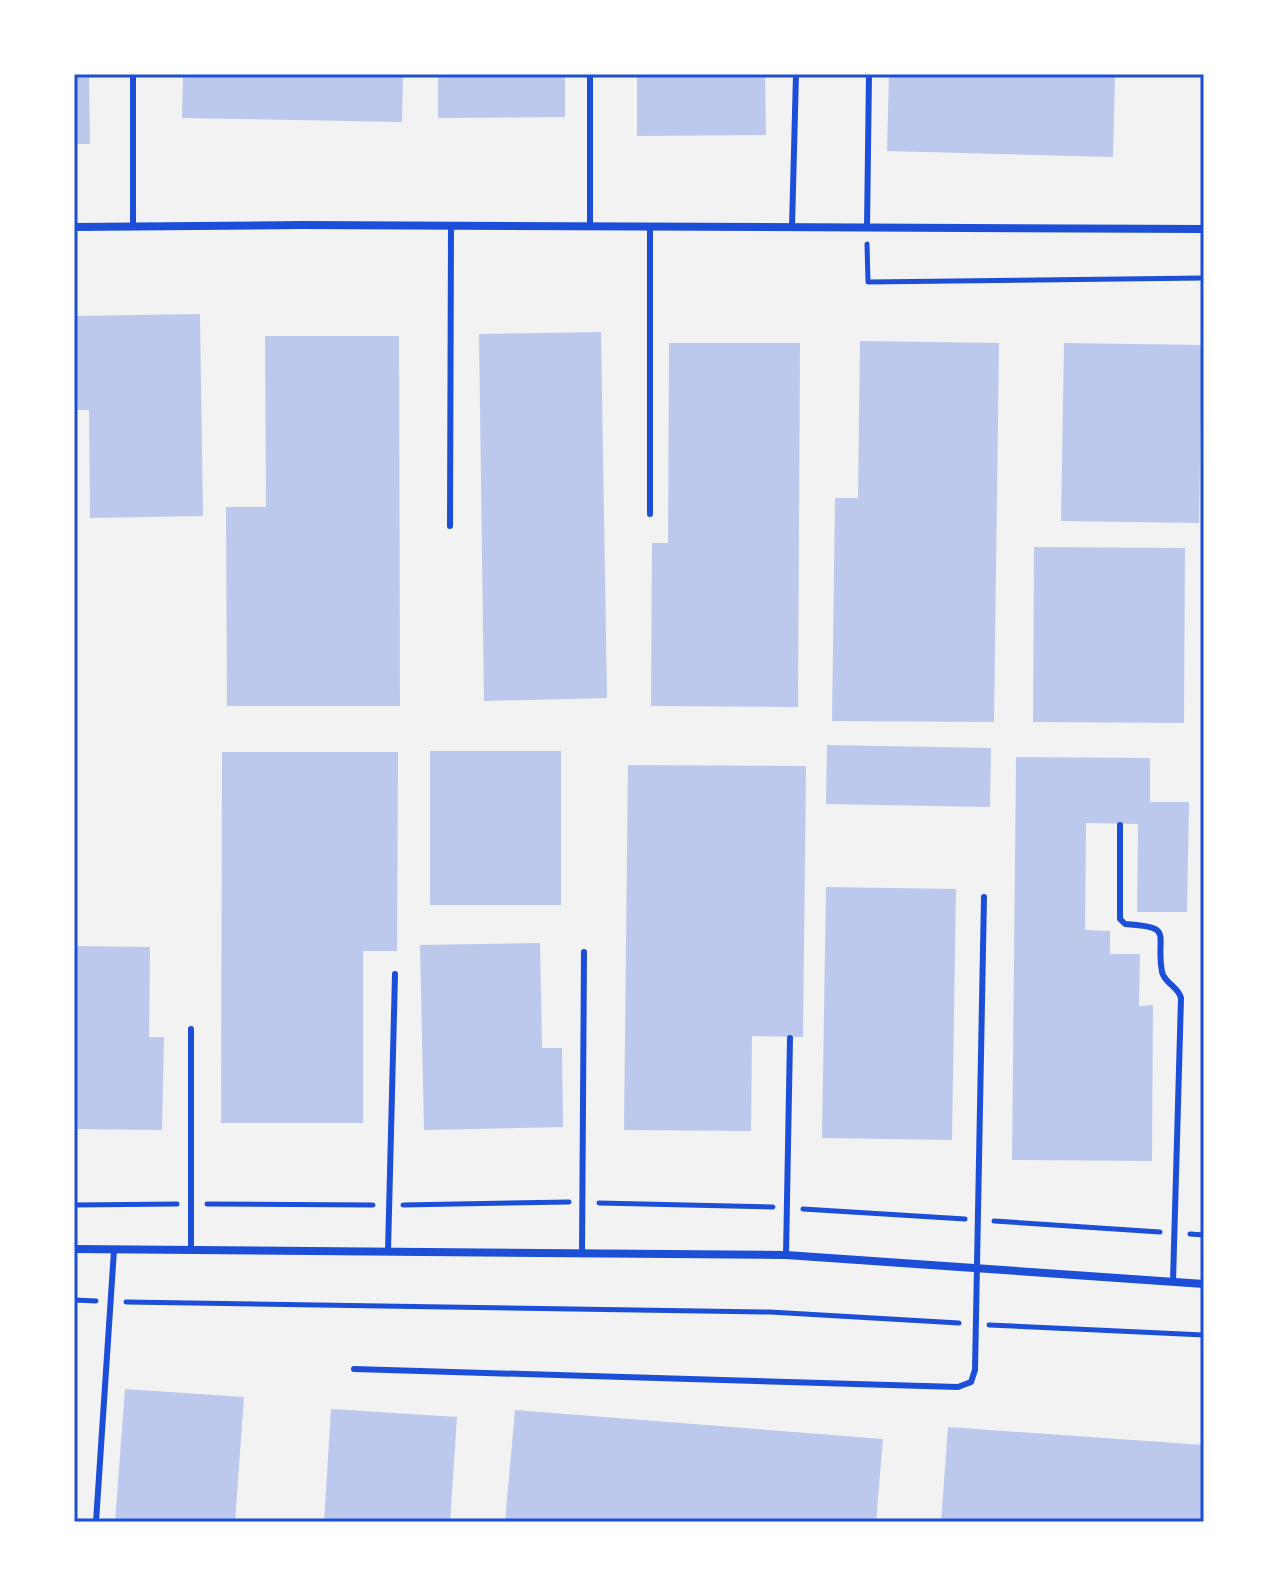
<svg xmlns="http://www.w3.org/2000/svg" width="1278" height="1596" viewBox="0 0 1278 1596" font-family="Ubuntu,sans-serif">
<style>
.building{fill:#bdc9ec}
.lines{fill:none;stroke-linecap:round;stroke-linejoin:round}
.path{stroke:#1d4ed8;stroke-width:5}
.service{stroke:#1d4ed8;stroke-width:6}
.minor{stroke:#1d4ed8;stroke-width:8}
.neatline{fill:none;stroke:#1d4ed8;stroke-width:3}
</style>
<rect width="100%" height="100%" fill="#f2f2f2"/>
<g class="building">
<polygon points="74,74 89,74 90,144 74,144"/>
<polygon points="183,74 403,74 402,122 182,118"/>
<polygon points="438,74 565,74 565,117 438,118"/>
<polygon points="637,74 765,74 766,135 637,136"/>
<polygon points="889,74 1115,74 1113,157 887,151"/>
<polygon points="200,314 203,516 90,518 89,410 74,410 74,316"/>
<polygon points="601,332 607,698 484,701 479,334"/>
<polygon points="265,336 399,336 400,706 227,706 226,507 266,507"/>
<polygon points="860,341 999,343 994,722 832,721 835,498 858,498"/>
<polygon points="669,343 800,343 798,707 651,706 652,543 668,543"/>
<polygon points="1064,343 1202,345 1199,523 1061,521"/>
<polygon points="1034,547 1185,548 1184,723 1033,722"/>
<polygon points="827,745 991,748 990,807 826,804"/>
<rect x="430" y="751" width="131" height="154"/>
<polygon points="222,752 398,752 397,951 363,951 363,1123 221,1123"/>
<polygon points="1016,757 1150,758 1150,802 1189,802 1187,912 1137,912 1138,824 1086,823 1085,930 1110,931 1110,954 1140,954 1139,1006 1153,1005 1152,1161 1012,1160"/>
<polygon points="628,765 806,766 803,1037 752,1036 751,1131 624,1130"/>
<polygon points="826,887 956,889 952,1140 822,1138"/>
<polygon points="540,943 542,1048 562,1048 563,1127 424,1130 420,945"/>
<polygon points="74,946 150,947 149,1037 164,1037 162,1130 74,1129"/>
<polygon points="125,1389 244,1397 235,1522 115,1522"/>
<polygon points="331,1409 457,1417 450,1522 324,1522"/>
<polygon points="515,1410 883,1439 876,1522 505,1522"/>
<polygon points="948,1427 1204,1445 1204,1522 941,1522"/>
</g>
<g class="lines">
<g class="path">
<polyline points="867,244 868,282 1204,278"/>
<polyline points="599,1203 773,1207"/>
<polyline points="207,1204 373,1205"/>
<polyline points="74,1205 177,1204"/>
<polyline points="403,1205 569,1202"/>
<polyline points="803,1209 965,1219"/>
<polyline points="994,1221 1160,1232"/>
<polyline points="1190,1234 1204,1235"/>
<polyline points="74,1300 96,1301"/>
<polyline points="126,1302 770,1312 959,1323"/>
<polyline points="989,1325 1204,1335"/>
</g>
<g class="service">
<polyline points="590,74 590,227"/>
<polyline points="133,225 133,74"/>
<polyline points="650,227 650,514"/>
<polyline points="792,227 796,74"/>
<polyline points="867,227 869,74"/>
<polyline points="450,526 451,227"/>
<path d="M 1120,825 L 1120,919 L 1125,924 C 1176,927 1155,934 1162,972 C 1165,984 1178,986 1181,998 L 1173,1282"/>
<polyline points="191,1250 191,1029"/>
<polyline points="388,1252 395,974"/>
<polyline points="582,1254 584,952"/>
<polyline points="786,1255 790,1038"/>
<polyline points="354,1369 958,1387 971,1382 975,1370 984,897"/>
<polyline points="96,1522 114,1250"/>
</g>
<g class="minor">
<polyline points="74,227 302,225 1204,229"/>
<polyline points="74,1249 786,1255 1204,1284"/>
</g>
</g>
<rect width="1278" height="1596" fill="none" stroke="#ffffff" stroke-width="152"/>
<rect x="76" y="76" width="1126" height="1444" class="neatline"/>
</svg>
